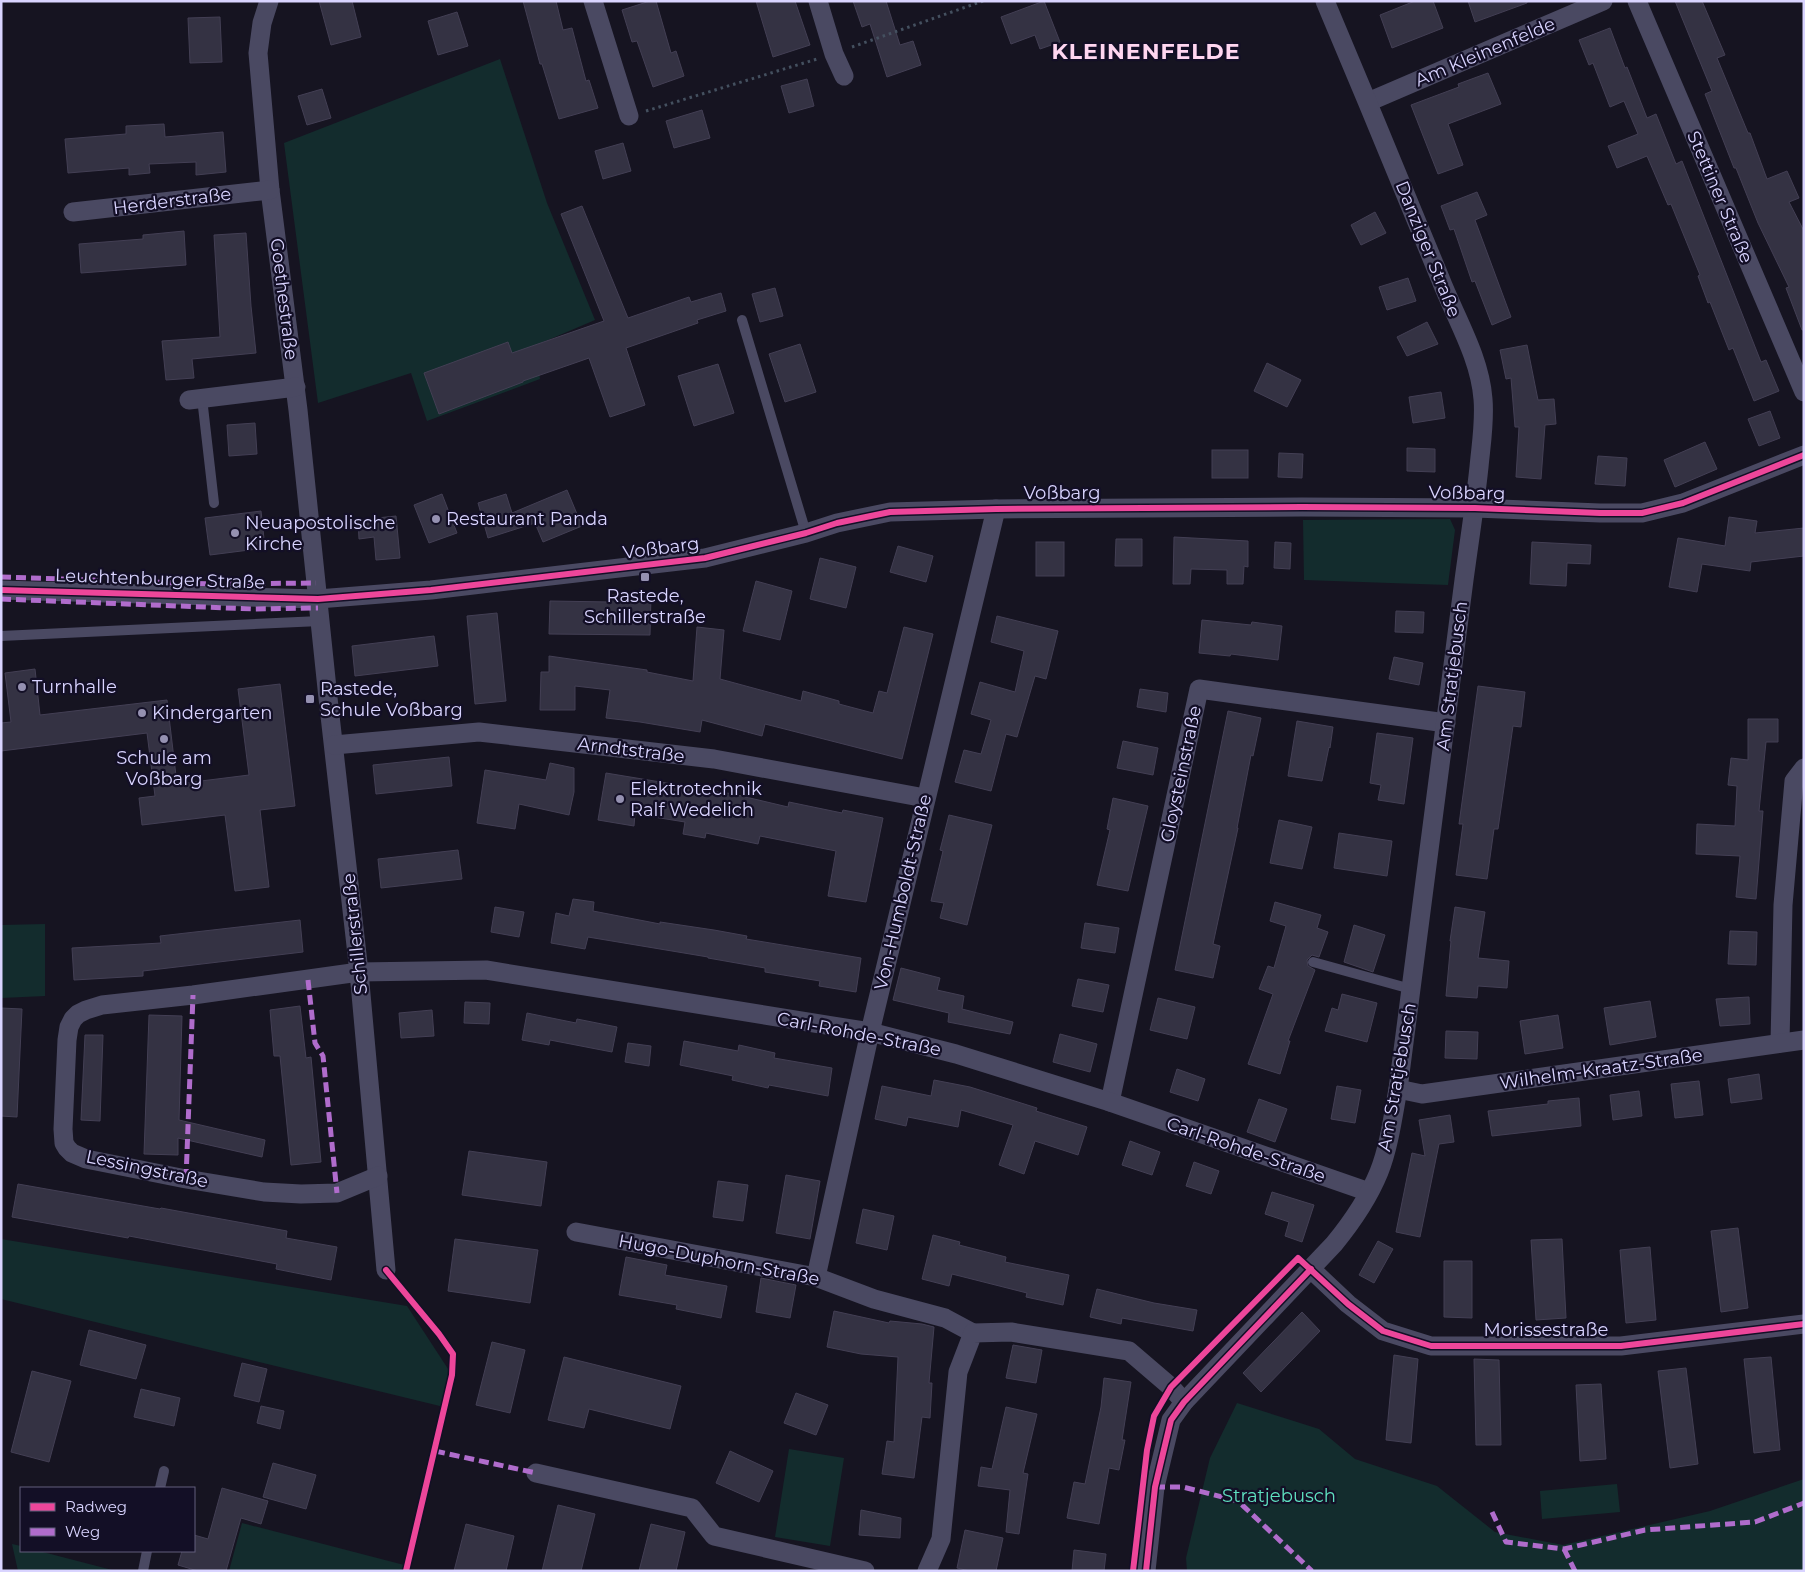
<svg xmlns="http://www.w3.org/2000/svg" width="1805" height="1572" viewBox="0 0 1805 1572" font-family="Montserrat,sans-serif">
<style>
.green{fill:#132c2d}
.building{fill:#343243;stroke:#433f54}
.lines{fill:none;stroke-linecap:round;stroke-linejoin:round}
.path{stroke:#44505f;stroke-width:3;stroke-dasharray:2.5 4;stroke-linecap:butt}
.lane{stroke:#4a4962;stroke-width:10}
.street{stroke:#4a4962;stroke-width:19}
.quiet{stroke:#b06ccc;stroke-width:5;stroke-dasharray:10 5;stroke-linecap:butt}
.cycleway-casing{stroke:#130f26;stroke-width:9}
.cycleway{stroke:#ed469a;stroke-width:6}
.poi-dot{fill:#9591b1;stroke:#130f26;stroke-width:2}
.labels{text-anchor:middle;stroke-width:4.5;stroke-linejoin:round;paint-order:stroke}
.street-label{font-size:18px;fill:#d9d4ff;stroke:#130f26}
.poi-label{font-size:18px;fill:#d9d4ff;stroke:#130f26;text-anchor:start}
.park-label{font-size:18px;fill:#5fe0c0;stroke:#130f26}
.district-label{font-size:22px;font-weight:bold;letter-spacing:1px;fill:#ffd6f0;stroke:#130f26}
</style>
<rect width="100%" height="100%" fill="#161421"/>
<g class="green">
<polygon points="500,59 547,203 595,320 534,346 540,379 427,421 411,373 318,403 284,143"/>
<polygon points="1450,519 1455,530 1448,585 1304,580 1303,520"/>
<polygon points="45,924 45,996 1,998 1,925"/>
<polygon points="1,1239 407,1306 452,1375 444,1407 1,1299"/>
<polygon points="1237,1403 1319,1429 1355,1459 1437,1486 1495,1532 1563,1545 1710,1511 1804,1479 1804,1571 1187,1571 1186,1558 1210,1458"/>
<polygon points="789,1449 844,1458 830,1546 775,1537"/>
<polygon points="1617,1484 1620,1512 1542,1519 1540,1491"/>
<polygon points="242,1523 408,1566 406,1571 229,1571"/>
<polygon points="12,1544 21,1546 21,1551 39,1551 116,1571 18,1571"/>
</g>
<g class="building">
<polygon points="319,1 352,1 361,37 331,45"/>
<polygon points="523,1 556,1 563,30 572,28 586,81 589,80 598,108 559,119 542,64 540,64"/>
<polygon points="650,1 656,1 671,53 676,51 684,76 653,87 637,41 632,42 622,10"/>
<polygon points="756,1 795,1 810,45 773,57"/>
<polygon points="853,1 886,1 900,45 913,41 921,65 887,77 870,24 862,27"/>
<polygon points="1044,1 1060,42 1040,49 1035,35 1011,44 1001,17"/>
<polygon points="1415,1 1433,1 1443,28 1392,48 1380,15"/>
<polygon points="1468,1 1527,1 1527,3 1475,22"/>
<polygon points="1675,1 1702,1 1725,55 1717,58 1748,133 1750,133 1767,179 1787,171 1799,198 1789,202 1804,231 1804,330 1802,330 1786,288 1789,287 1758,223 1736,168 1734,168 1705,94 1712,91"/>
<polygon points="457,12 468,46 438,55 428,21"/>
<polygon points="220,17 222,62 190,63 188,18"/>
<polygon points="1610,28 1625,68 1627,67 1647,118 1656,114 1676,164 1682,161 1761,362 1766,360 1779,391 1754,401 1733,348 1729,350 1710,302 1708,303 1698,276 1700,275 1671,204 1668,205 1647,156 1617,168 1608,146 1638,134 1624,101 1610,107 1593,63 1589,65 1579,40"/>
<polygon points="1488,73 1501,104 1448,124 1463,165 1438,174 1411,105 1459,87 1458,84"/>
<polygon points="807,79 814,106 789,113 781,86"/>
<polygon points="322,89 331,118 307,125 298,96"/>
<polygon points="702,110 710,138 674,148 666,121"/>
<polygon points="164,124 165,137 223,132 226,172 196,175 196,162 149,164 150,173 129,175 129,168 68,173 65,139 126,134 126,126"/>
<polygon points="623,143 631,171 603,179 595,151"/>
<polygon points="1477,192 1487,215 1475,220 1511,317 1492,325 1475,281 1472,282 1454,229 1450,230 1441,206"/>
<polygon points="582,206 628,318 689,297 691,302 721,293 726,311 697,320 698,323 626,348 645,405 625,412 610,417 589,358 523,381 523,382 439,414 424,373 508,342 512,353 604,321 561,214"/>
<polygon points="1375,212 1386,233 1361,245 1351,225"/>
<polygon points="184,231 186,265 81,273 79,244 143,239 143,235"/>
<polygon points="246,233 251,306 256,353 192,359 194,378 166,380 162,341 220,337 214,235"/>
<polygon points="1408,278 1416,301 1387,310 1379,287"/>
<polygon points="775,288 783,316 760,322 752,294"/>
<polygon points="1427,322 1438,344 1407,356 1397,337"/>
<polygon points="800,344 816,392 785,402 769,354"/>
<polygon points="1527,345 1538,400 1554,399 1556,424 1545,425 1541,479 1516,477 1519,427 1515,427 1511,378 1506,379 1500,350"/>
<polygon points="1267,363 1301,380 1287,407 1254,391"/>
<polygon points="718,364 734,413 694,426 678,376"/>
<polygon points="1441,392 1445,418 1413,423 1409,397"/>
<polygon points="1770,411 1780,438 1759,446 1748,419"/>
<polygon points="255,423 257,454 229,456 227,425"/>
<polygon points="1705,442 1717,469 1675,487 1664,460"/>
<polygon points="1407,448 1435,449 1435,472 1407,471"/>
<rect x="1212" y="450" width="36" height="28"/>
<polygon points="1279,453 1303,454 1302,478 1278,477"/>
<polygon points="1598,456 1627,458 1625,486 1595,484"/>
<polygon points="567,490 582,526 543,542 535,523 488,538 478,503 506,494 512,513"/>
<polygon points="442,494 457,533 429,543 414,505"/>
<polygon points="261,511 265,548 210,555 205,518"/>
<polygon points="396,516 400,558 376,560 374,537 359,539 358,520"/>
<polygon points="1729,517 1757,521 1755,533 1804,528 1804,556 1751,562 1750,571 1702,564 1697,592 1669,587 1678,538 1725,546"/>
<polygon points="1174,537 1248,541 1248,567 1244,566 1243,584 1227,584 1227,570 1191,569 1190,584 1173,584"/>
<polygon points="1116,539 1142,539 1142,566 1115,566"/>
<rect x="1036" y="542" width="28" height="34"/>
<polygon points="1275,542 1291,543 1290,569 1274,568"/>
<polygon points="1532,542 1591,545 1590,564 1567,563 1566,586 1530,584"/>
<polygon points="898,546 933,556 926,582 890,572"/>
<polygon points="820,558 856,567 846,608 810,599"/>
<polygon points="756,581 792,591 780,640 743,631"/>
<polygon points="611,595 651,596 650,635 549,634 550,601 611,602"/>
<polygon points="1396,611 1424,612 1423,633 1395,632"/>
<polygon points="497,613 506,701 475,704 467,616"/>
<polygon points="997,616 1058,631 1046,679 1035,676 1017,737 1006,734 991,791 955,782 964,750 981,754 991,720 971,714 980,682 1015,692 1024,651 991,642"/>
<polygon points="1202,620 1251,625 1252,622 1282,626 1278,660 1231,654 1230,656 1199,653"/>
<polygon points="697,627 724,630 720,679 801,701 803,691 839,701 839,704 873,713 879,691 887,693 904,627 933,634 902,759 765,724 762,736 702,720 700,732 640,722 606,718 610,690 575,686 575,710 540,710 541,672 549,672 549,656 647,670 647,672 693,681"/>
<polygon points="434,636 438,666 355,676 352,646"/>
<polygon points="1394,657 1423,663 1419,685 1389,679"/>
<polygon points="35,669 40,715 167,700 177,784 249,775 238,689 280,684 295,806 260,810 269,887 235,891 225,815 142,825 139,798 155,796 147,733 1,751 1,723 11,722 5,673"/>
<polygon points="1478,686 1525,692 1521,727 1513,726 1498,829 1494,829 1487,879 1456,875 1463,824 1459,824"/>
<polygon points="1140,689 1168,693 1166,712 1137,707"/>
<polygon points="1228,711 1261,718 1253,756 1251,755 1237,828 1238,828 1213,944 1220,946 1213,978 1175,970"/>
<polygon points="1748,719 1778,719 1778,742 1766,742 1759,811 1763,811 1756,899 1736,897 1740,856 1696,854 1697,824 1735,826 1737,786 1728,785 1731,758 1748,760"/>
<polygon points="1297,721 1333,727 1330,748 1329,747 1322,781 1288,776"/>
<polygon points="1377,733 1413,738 1404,804 1378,800 1381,785 1370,783"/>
<polygon points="1123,741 1158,748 1153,775 1117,768"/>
<polygon points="449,757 452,786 376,794 373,765"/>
<polygon points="550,763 574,768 574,792 569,815 519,804 515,829 477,823 485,770 546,780"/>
<polygon points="606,773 733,794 788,807 789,802 842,813 843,810 883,818 866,902 828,896 836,851 760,836 758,844 706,833 705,838 683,834 685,822 635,814 634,826 598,820"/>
<polygon points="1113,798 1148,806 1128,891 1097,885 1110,830 1107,829"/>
<polygon points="949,815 992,825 967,925 940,918 944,903 931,901 943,851 940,850"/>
<polygon points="1279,820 1312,827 1302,869 1270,863"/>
<polygon points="1339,833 1392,841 1387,876 1334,868"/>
<polygon points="458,850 462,879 381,888 378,859"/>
<polygon points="573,899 594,902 593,911 660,924 660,922 714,930 747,936 746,939 861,958 856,992 819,986 820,981 765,972 765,968 708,958 708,957 588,937 585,949 551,943 556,913 569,916"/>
<polygon points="1275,902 1321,915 1317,928 1328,932 1319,957 1312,955 1307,960 1308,966 1315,970 1288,1041 1290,1041 1280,1074 1248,1064 1273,994 1259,989 1268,966 1274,968 1286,926 1270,921"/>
<polygon points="495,907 524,912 519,937 491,932"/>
<polygon points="1455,907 1485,912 1478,958 1509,961 1507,988 1478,986 1477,998 1446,996 1451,941 1450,941"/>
<polygon points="300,920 303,952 143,971 143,976 74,980 72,948 161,943 160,936"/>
<polygon points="1085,923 1119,928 1115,953 1081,948"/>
<polygon points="1354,925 1385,935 1373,972 1344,962"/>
<polygon points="1730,931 1757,932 1756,965 1728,964"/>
<polygon points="901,968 940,978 937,990 964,996 962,1009 1013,1022 1010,1034 948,1022 949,1013 893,1000"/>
<polygon points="1078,979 1109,985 1103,1012 1072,1006"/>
<polygon points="1342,994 1377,1003 1367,1042 1325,1031 1332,1008 1338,1010"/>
<polygon points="1749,997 1750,1024 1720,1026 1716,999"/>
<polygon points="1158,998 1195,1007 1187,1039 1150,1030"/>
<polygon points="1650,1001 1656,1037 1610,1045 1604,1008"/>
<polygon points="465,1002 490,1003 489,1024 464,1023"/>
<polygon points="300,1006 306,1058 311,1057 321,1162 291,1165 280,1056 274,1056 270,1010"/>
<polygon points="1,1008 22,1009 17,1117 1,1116"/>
<polygon points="432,1010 434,1036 401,1038 399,1013"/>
<polygon points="527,1013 576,1023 577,1019 617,1027 612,1052 550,1040 549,1045 522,1040"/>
<polygon points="149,1015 182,1016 179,1120 265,1140 262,1157 178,1138 178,1155 144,1154"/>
<polygon points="1558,1015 1563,1048 1525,1054 1520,1021"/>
<polygon points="1446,1031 1478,1032 1477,1059 1445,1058"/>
<polygon points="1060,1034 1097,1044 1090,1072 1053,1062"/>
<polygon points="85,1035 103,1035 100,1121 81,1120"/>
<polygon points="684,1041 738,1051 739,1045 775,1053 774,1058 832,1068 828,1096 769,1085 768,1088 732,1080 733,1076 680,1065"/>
<polygon points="628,1043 651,1046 649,1066 625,1062"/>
<polygon points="1177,1069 1205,1079 1198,1101 1170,1092"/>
<polygon points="1759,1074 1762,1099 1731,1103 1728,1079"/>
<polygon points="934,1080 970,1087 1037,1108 1036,1111 1087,1127 1078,1155 1035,1141 1024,1174 999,1165 1013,1125 961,1110 958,1127 908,1117 906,1126 875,1119 882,1086 931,1096"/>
<polygon points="1699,1081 1703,1115 1675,1118 1671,1084"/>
<polygon points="1337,1086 1361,1090 1355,1123 1331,1119"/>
<polygon points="1639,1091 1642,1116 1613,1120 1610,1095"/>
<polygon points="1579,1098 1581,1126 1492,1136 1488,1111 1548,1104 1548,1101"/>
<polygon points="1259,1099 1287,1109 1275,1142 1247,1132"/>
<polygon points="1450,1115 1454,1142 1439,1144 1420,1237 1396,1232 1412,1153 1425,1156 1419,1120"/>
<polygon points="1130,1141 1160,1152 1152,1175 1122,1165"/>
<polygon points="469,1151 547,1162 541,1206 462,1195"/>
<polygon points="1194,1162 1219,1171 1211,1194 1186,1186"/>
<polygon points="786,1175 820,1181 810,1239 776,1233"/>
<polygon points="718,1181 748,1185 743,1221 713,1217"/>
<polygon points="18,1184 160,1209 161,1208 287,1231 286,1238 337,1247 331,1280 276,1269 277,1264 129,1236 128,1238 12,1217"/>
<polygon points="1272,1192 1314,1205 1302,1242 1285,1236 1289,1222 1265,1214"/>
<polygon points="863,1209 894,1216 887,1250 856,1243"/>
<polygon points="1738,1228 1748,1308 1721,1312 1711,1231"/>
<polygon points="933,1235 960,1242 959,1245 1006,1257 1005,1262 1069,1275 1063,1305 1026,1297 1027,1293 952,1274 949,1286 922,1279"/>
<polygon points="455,1239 538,1250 530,1303 448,1291"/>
<polygon points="1562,1239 1566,1318 1536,1320 1531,1240"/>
<polygon points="1378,1241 1393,1249 1374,1283 1359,1275"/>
<polygon points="1650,1247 1656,1320 1626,1323 1620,1250"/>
<polygon points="626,1257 667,1265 665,1275 727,1286 721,1318 676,1309 677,1305 619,1295"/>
<polygon points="1444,1261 1472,1261 1472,1318 1444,1317"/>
<polygon points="761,1278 796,1285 790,1318 756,1312"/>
<polygon points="1097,1289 1154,1303 1197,1310 1193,1331 1122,1318 1121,1324 1090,1317"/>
<polygon points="834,1311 889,1323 890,1321 922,1324 934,1327 929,1383 932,1383 930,1418 922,1417 914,1478 882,1474 887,1441 894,1442 898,1357 861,1354 827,1347"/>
<polygon points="1302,1312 1320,1331 1261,1392 1243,1373"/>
<polygon points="89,1330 146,1345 136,1379 80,1365"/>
<polygon points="492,1342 525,1350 510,1413 476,1405"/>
<polygon points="1013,1345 1042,1350 1036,1383 1006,1378"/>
<polygon points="1394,1355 1418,1359 1411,1443 1386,1440"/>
<polygon points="564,1357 681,1386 670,1429 589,1409 584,1428 548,1420"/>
<polygon points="1771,1357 1780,1450 1754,1453 1744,1359"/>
<polygon points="1474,1359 1499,1360 1501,1445 1476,1445"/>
<polygon points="242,1363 267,1369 259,1402 234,1396"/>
<polygon points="1686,1368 1698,1464 1670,1468 1658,1371"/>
<polygon points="32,1371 71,1381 49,1462 11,1452"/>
<polygon points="1104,1378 1131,1382 1122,1440 1125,1440 1119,1470 1109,1468 1099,1524 1067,1518 1074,1482 1085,1484 1101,1407"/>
<polygon points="1601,1384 1606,1459 1580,1461 1576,1385"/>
<polygon points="141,1389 180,1398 174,1426 134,1417"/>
<polygon points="796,1393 828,1405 816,1435 784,1423"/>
<polygon points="261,1406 284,1411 280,1429 257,1423"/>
<polygon points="1006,1407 1037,1414 1023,1473 1028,1474 1019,1534 1006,1532 1010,1490 978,1486 981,1467 992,1469"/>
<polygon points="730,1451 773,1471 759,1502 716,1483"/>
<polygon points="273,1463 316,1475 306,1509 263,1497"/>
<polygon points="222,1488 268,1501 261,1524 241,1518 226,1571 198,1571 178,1565 182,1551 194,1551 194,1535 208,1539"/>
<polygon points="558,1505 595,1514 581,1571 542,1571"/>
<polygon points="861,1510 901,1518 900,1538 859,1535"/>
<polygon points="466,1524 514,1536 506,1571 454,1571"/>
<polygon points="651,1524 685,1532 676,1571 639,1571"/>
<polygon points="965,1530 1003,1538 996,1571 970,1571 957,1568"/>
<polygon points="1074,1550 1106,1554 1104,1571 1072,1571"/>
</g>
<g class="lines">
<g class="path">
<polyline points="852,47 983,1"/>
<polyline points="646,111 817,59"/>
</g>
<g class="lane">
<polyline points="742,320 806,533"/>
<polyline points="202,398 214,503"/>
<polyline points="1,636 320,621"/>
<polyline points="1313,962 1411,989"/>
<polyline points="160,1488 164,1471"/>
<polyline points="143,1571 147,1551"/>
</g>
<g class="street">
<polyline points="269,1 262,23 258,53 270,190 298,410 328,698 359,972 386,1270"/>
<polyline points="593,1 629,116"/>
<polyline points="818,1 834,54 844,76"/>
<polyline points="1637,1 1804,392"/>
<polyline points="1368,102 1603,1"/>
<polyline points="73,212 270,190"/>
<polyline points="189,400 296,387"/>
<polyline points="1,590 318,599 431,590 705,558 806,533 837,523 890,512 996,509 1302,507 1475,508 1600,513 1642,513 1683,503 1804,455"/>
<polyline points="334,745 479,732 714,759 925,798"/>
<polyline points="1780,1043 1783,905 1794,781 1804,768"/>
<polyline points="1398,1089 1422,1094 1804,1040"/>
<polyline points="1110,1102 1199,689 1446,723"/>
<polyline points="378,1176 337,1193 301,1194 264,1192 186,1179 86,1159 72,1153 67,1148 64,1143 63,1129 67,1040 69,1027 73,1019 78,1014 86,1010 102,1005 193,995 359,972 486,970 870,1032 956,1054 1110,1102 1369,1192"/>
<polyline points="576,1232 816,1277 874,1299 945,1318 973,1333"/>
<polyline points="1311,1269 1348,1304 1383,1331 1431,1346 1621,1346 1804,1324"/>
<polyline points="816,1277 870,1032 996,509"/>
<polyline points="536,1473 692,1508 714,1536 865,1571"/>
<polyline points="927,1571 941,1539 958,1372 973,1333 1011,1332 1129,1351 1171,1387 1184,1402"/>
<path d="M 1146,1571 L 1155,1487 L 1171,1420 L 1184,1402 L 1334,1244 C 1352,1222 1368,1199 1379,1172 C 1389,1147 1393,1116 1398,1089 L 1464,580 C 1469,543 1475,505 1479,467 C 1481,445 1485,422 1483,399 C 1480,357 1455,317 1440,278 C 1402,186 1364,93 1325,1"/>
</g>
<g class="quiet">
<polyline points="1,577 210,584 316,583"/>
<polyline points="1,599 254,609 318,608"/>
<polyline points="308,980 315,1043 323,1056 337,1193"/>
<polyline points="186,1179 193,995"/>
<polyline points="435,1451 536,1473"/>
<polyline points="1155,1487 1183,1487 1238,1501 1312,1571"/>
<polyline points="1492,1512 1506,1542 1564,1549 1645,1530 1755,1522 1804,1503"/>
<polyline points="1564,1549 1575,1571"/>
</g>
<g class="cycleway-casing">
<g id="cycleway">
<polyline points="1,590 318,599 431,590 705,558 806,533 837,523 890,512 996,509 1302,507 1475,508 1600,513 1642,513 1683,503 1804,455"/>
<polyline points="386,1270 439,1334 453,1354 452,1375 406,1571"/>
<polyline points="1133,1571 1147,1450 1154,1416 1171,1387 1298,1258 1348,1304 1383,1331 1431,1346 1621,1346 1804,1324"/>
<polyline points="1146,1571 1155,1487 1171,1420 1184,1402 1311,1269"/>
</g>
</g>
<use href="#cycleway" class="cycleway"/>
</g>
<g class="poi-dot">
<circle cx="436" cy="519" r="5"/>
<circle cx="235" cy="533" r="5"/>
<rect x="640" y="572" width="10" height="10" rx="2.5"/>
<circle cx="22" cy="687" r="5"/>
<rect x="305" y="694" width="10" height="10" rx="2.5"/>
<circle cx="142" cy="713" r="5"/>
<circle cx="164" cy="739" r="5"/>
<circle cx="620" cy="799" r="5"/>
</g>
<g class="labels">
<g class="street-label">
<text transform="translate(1485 52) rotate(-23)" y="6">Am Kleinenfelde</text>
<text transform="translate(1720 197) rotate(67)" y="6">Stettiner Straße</text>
<text transform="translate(172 201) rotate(-7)" y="6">Herderstraße</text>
<text transform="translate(1428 249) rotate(68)" y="6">Danziger Straße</text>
<text transform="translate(284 299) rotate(83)" y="6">Goethestraße</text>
<text x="1062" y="499">Voßbarg</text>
<text transform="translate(1467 493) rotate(1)" y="6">Voßbarg</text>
<text transform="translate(661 548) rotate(-7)" y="6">Voßbarg</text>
<text transform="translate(160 579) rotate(2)" y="6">Leuchtenburger Straße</text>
<text transform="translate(1452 676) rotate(-83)" y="6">Am Stratjebusch</text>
<text transform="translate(631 750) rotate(7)" y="6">Arndtstraße</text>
<text transform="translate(1181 774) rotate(-78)" y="6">Gloysteinstraße</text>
<text transform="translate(903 892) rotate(-77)" y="6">Von-Humboldt-Straße</text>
<text transform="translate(355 934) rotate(-96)" y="6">Schillerstraße</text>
<text transform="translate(859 1034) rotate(11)" y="6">Carl-Rohde-Straße</text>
<text transform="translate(1601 1069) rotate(-8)" y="6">Wilhelm-Kraatz-Straße</text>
<text transform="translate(1397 1077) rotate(-80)" y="6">Am Stratjebusch</text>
<text transform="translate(1246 1150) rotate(19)" y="6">Carl-Rohde-Straße</text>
<text transform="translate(147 1169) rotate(12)" y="6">Lessingstraße</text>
<text transform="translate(719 1260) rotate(11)" y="6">Hugo-Duphorn-Straße</text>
<text x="1546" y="1336">Morissestraße</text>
</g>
<g class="poi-label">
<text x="446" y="525">Restaurant Panda</text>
<text x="245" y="529">Neuapostolische<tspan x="245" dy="21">Kirche</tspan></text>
<text x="645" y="602" text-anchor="middle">Rastede,<tspan x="645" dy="21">Schillerstraße</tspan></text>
<text x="32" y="693">Turnhalle</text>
<text x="320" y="695">Rastede,<tspan x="320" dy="21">Schule Voßbarg</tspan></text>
<text x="152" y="719">Kindergarten</text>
<text x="164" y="764" text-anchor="middle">Schule am<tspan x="164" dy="21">Voßbarg</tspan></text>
<text x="630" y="795">Elektrotechnik<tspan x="630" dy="21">Ralf Wedelich</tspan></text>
</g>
<g class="park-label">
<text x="1279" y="1502">Stratjebusch</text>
</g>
<g class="district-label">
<text x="1146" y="59">KLEINENFELDE</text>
</g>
</g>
<rect width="1805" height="1572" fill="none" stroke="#d9d4ff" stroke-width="5"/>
<rect x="20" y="1487" width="175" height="65" fill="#130f26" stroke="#625e7d"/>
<rect x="30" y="1503" width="25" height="8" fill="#ed469a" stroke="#625e7d"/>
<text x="65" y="1512" font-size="15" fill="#d9d4ff">Radweg</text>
<rect x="30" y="1528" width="25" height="8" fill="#b06ccc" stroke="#625e7d"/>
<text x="65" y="1537" font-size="15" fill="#d9d4ff">Weg</text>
</svg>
